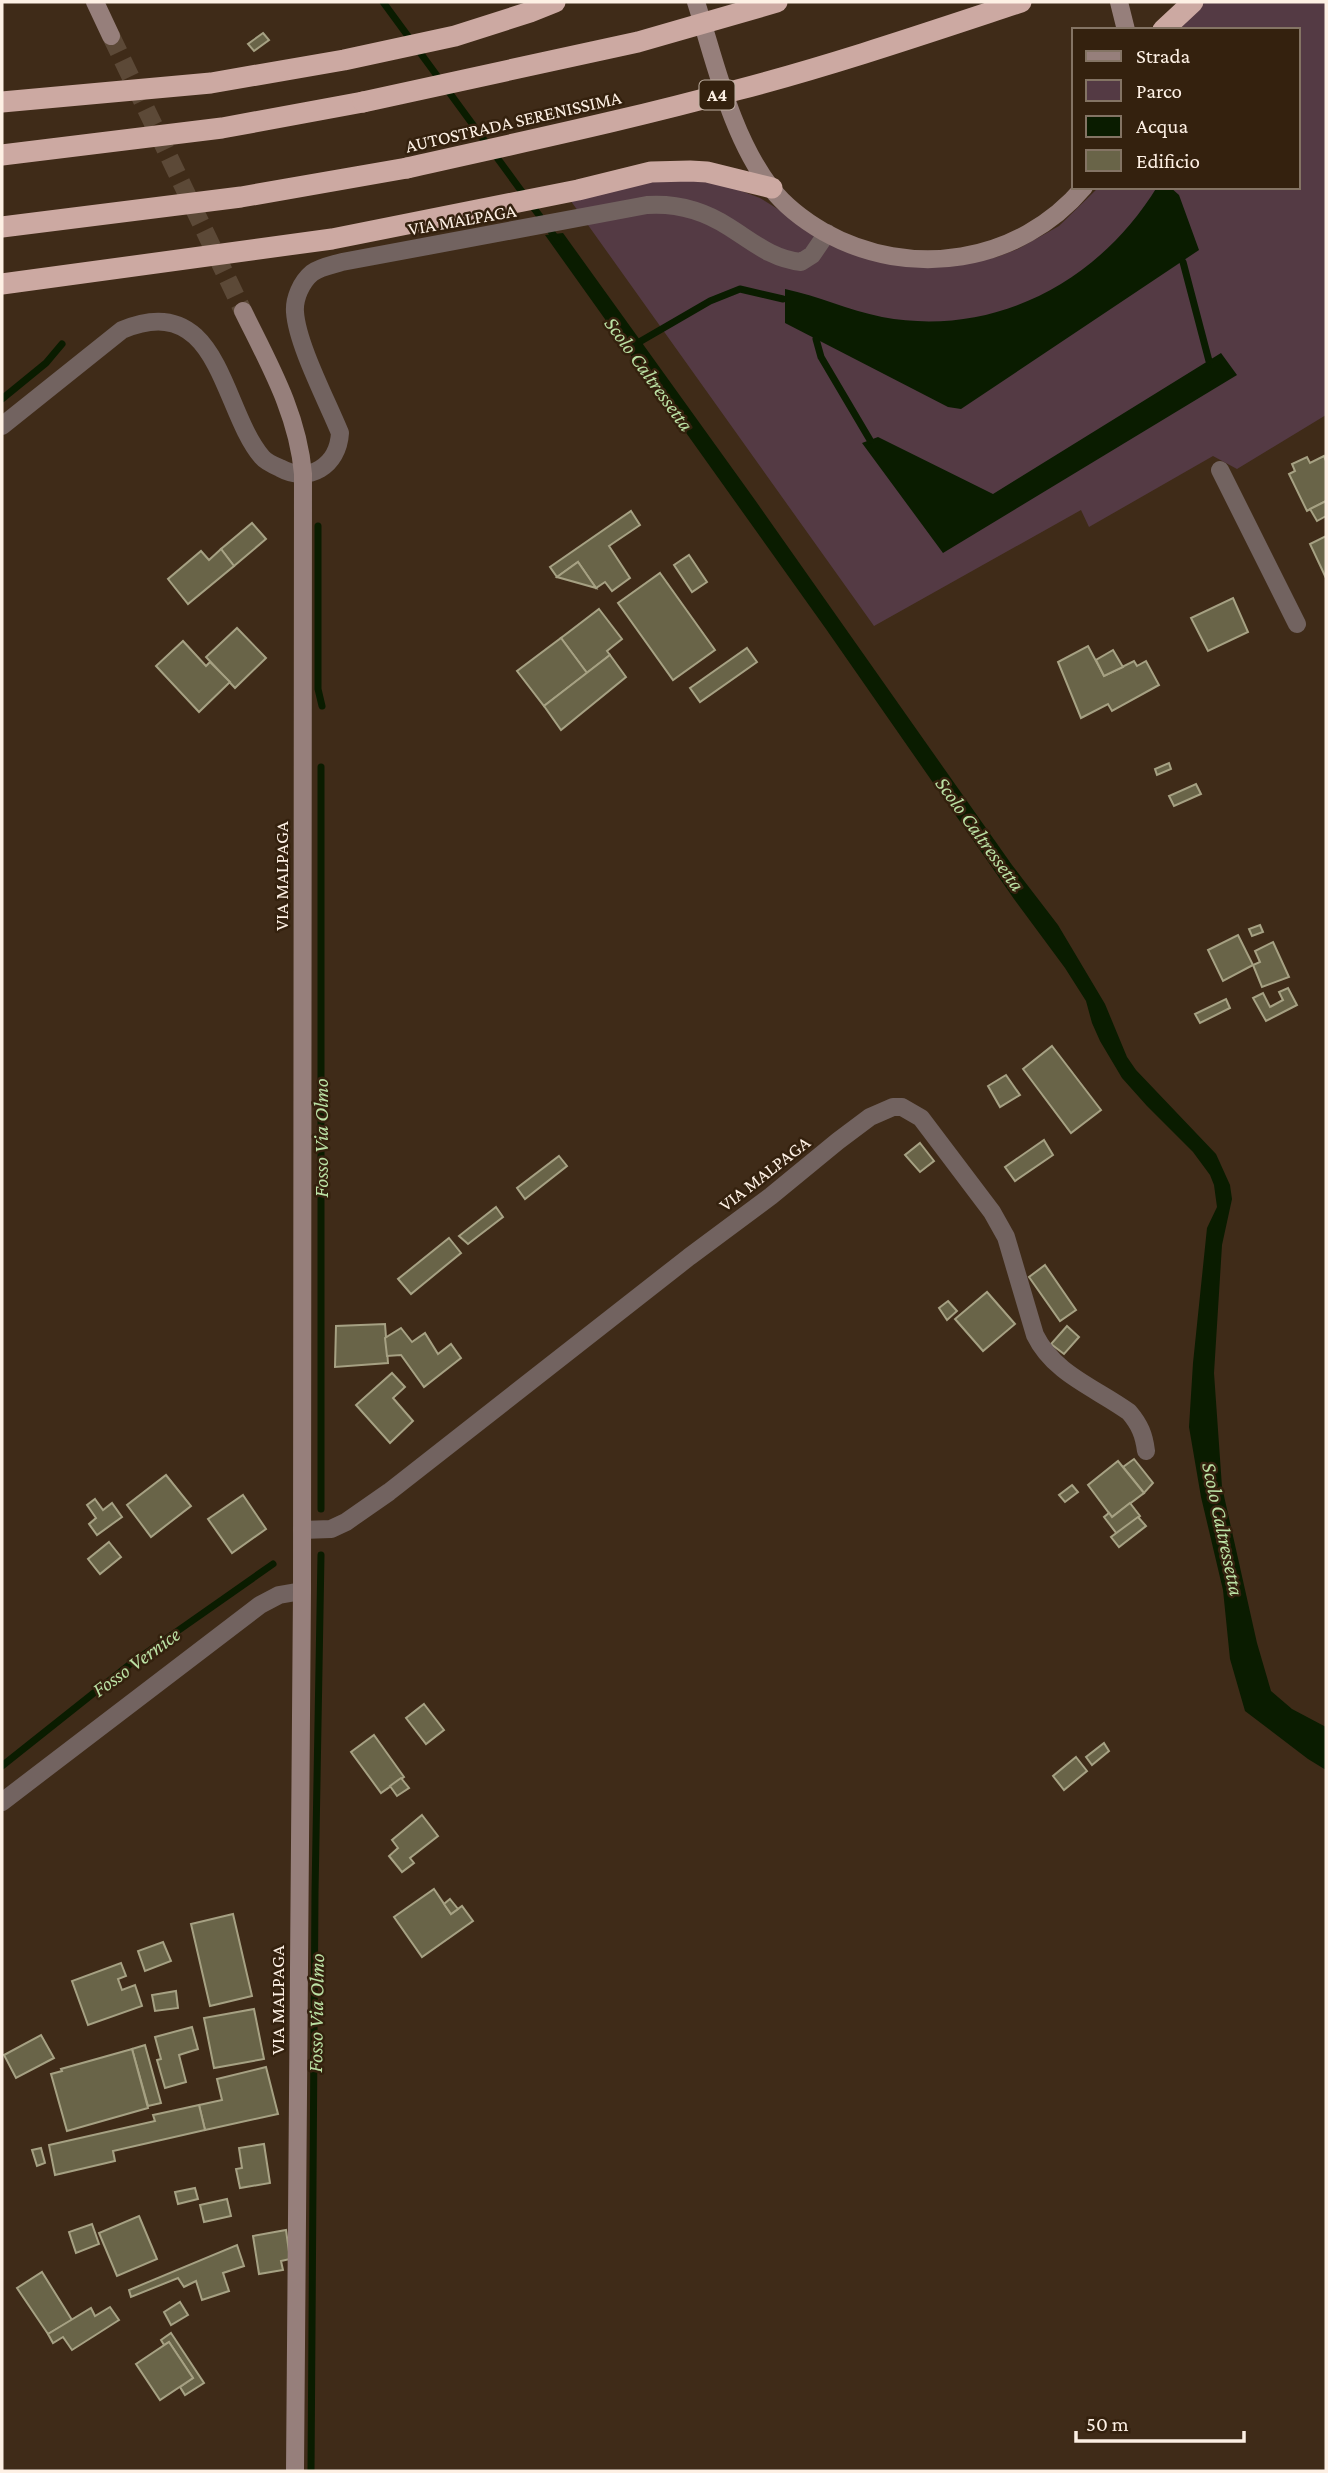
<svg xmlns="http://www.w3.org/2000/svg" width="1328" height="2473" viewBox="0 0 1328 2473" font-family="'Crimson Pro',serif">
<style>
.green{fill:#543a44}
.water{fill:#0a1c00}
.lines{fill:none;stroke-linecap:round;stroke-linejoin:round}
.stream{stroke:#0a1c00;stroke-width:7}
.building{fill:#696448;stroke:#a6a183;stroke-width:2}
.secondary-tunnel{stroke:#5c4937;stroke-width:18;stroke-dasharray:18 9;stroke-linecap:butt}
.street{stroke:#726360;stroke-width:18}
.secondary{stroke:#967f7b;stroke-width:18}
.highway{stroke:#cca9a2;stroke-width:21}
.highway-bridge{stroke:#cca9a2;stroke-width:21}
.labels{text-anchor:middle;stroke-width:5;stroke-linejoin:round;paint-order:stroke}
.shield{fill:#34210e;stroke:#c1b2a4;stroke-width:2}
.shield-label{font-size:18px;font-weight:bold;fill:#fdf0e4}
.street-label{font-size:19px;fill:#fdf0e4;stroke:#34210e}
.water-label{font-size:21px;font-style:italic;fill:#bbe1a4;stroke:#34210e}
</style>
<rect width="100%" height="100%" fill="#3f2b18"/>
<polygon class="green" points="1195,2 1326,2 1326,415 1237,469 1213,456 1089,527 1081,510 874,626 563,190 650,176 718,182 760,198 838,246 905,265 951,266 997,257 1018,249 1059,226 1099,187 1298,187 1298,30 1173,30"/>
<g class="water">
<path d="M 1157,187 L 1170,187 L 1179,195 L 1199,250 L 961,409 L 948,407 L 785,323 L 785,289 C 818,296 848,310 882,317 C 994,338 1099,282 1157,187 Z"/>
<polygon points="563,233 755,500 1012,865 1058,925 1105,1004 1127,1057 1136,1070 1216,1154 1230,1185 1232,1199 1222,1245 1214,1373 1222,1487 1257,1643 1271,1691 1292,1709 1326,1727 1326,1770 1308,1759 1245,1711 1230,1659 1223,1590 1201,1497 1189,1427 1193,1363 1207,1228 1217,1207 1214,1185 1210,1175 1193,1152 1147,1106 1122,1078 1100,1041 1092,1023 1086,1001 1065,968 1014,899 826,629 545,235"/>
<polygon points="1221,353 1237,375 943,553 862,443 878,437 993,494"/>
</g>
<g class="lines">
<g class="stream">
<polyline points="383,2 558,241"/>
<polyline points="1183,262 1209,361"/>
<polyline points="816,339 821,357 870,440"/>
<polyline points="641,341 710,301 740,289 783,299"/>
<polyline points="2,399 46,363 62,344"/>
<polyline points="318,526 318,689 322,706"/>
<polyline points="321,767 321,1509"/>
<polyline points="2,1766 129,1665 273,1564"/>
<polyline points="311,2471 315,1893 321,1555"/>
</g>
</g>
<g class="building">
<polygon points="263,33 269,40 254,51 248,44"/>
<polygon points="1324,456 1326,461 1326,501 1307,511 1289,474 1295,471 1292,464 1307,457 1310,463"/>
<polygon points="1326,501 1326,516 1317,521 1310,509"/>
<polygon points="631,511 640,525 609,546 630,578 612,591 605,582 596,588 578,562 557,577 550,567"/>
<polygon points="252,523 266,539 234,566 221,549"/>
<polygon points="1326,536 1326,578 1310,544"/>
<polygon points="221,549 234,566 188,604 168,579 201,551 209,560"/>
<polygon points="689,555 707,582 692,592 674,565"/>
<polygon points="578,562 596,588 557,577"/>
<polygon points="660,573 715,650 673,680 618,603"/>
<polygon points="1233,598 1248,632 1208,651 1191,618"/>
<polygon points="599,609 622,639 607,651 610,655 587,673 561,638"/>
<polygon points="237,628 266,658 235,688 206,657"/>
<polygon points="561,638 587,673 544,706 517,671"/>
<polygon points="183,641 206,666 210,662 230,682 199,712 156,666"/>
<polygon points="1088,646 1104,676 1134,661 1137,666 1146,661 1159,685 1112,711 1108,704 1081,718 1058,662"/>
<polygon points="747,648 757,662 700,702 690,688"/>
<polygon points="1113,650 1123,667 1104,676 1096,660"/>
<polygon points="610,655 626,677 561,730 544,706"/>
<polygon points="1169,763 1171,769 1157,775 1155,769"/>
<polygon points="1196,784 1201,794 1174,806 1169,796"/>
<polygon points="1260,925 1263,932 1252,936 1249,929"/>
<polygon points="1238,935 1253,965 1223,981 1208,950"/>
<polygon points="1273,942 1289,977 1262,987 1253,965 1260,962 1255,951"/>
<polygon points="1288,988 1297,1005 1266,1021 1253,998 1263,993 1270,1007 1283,1000 1279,992"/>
<polygon points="1226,999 1230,1008 1200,1023 1195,1014"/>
<polygon points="1052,1046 1101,1110 1071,1133 1023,1069"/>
<polygon points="1006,1075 1020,1095 1000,1107 988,1086"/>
<polygon points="1044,1140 1053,1155 1015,1181 1005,1167"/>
<polygon points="920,1143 934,1161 920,1172 905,1155"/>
<polygon points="559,1156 567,1166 525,1199 517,1188"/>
<polygon points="496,1207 503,1217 468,1244 459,1236"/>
<polygon points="449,1238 461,1253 411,1294 398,1279"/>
<polygon points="1045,1265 1076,1310 1060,1321 1029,1277"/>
<polygon points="987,1292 1015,1324 983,1351 955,1319"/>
<polygon points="948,1301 957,1311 947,1320 939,1308"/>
<polygon points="385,1324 388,1363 335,1367 336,1326"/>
<polygon points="1067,1326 1079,1337 1064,1354 1051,1344"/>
<polygon points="401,1328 412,1342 425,1333 438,1354 451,1344 461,1358 424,1387 401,1355 387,1356 385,1338"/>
<polygon points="392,1373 405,1387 393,1398 413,1421 390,1443 356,1405"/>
<polygon points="1134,1459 1153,1483 1144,1493 1123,1467"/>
<polygon points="1118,1461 1144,1493 1112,1517 1088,1485"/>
<polygon points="166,1475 191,1506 151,1537 127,1505"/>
<polygon points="1072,1485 1078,1492 1065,1502 1059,1495"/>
<polygon points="243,1495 266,1529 232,1553 208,1519"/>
<polygon points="95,1499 103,1510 112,1503 122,1517 97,1535 89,1524 96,1518 87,1505"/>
<polygon points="1130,1503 1140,1516 1117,1534 1104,1517 1109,1513 1112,1517"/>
<polygon points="1138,1517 1146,1526 1119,1547 1111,1537"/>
<polygon points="109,1542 121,1557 100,1574 88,1559"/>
<polygon points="424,1704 444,1730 426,1744 406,1718"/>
<polygon points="374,1735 404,1777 381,1793 351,1752"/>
<polygon points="1104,1743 1109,1751 1092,1765 1086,1757"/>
<polygon points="1076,1757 1087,1771 1064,1790 1053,1776"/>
<polygon points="401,1778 409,1788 397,1796 390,1786"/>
<polygon points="422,1815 438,1836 410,1858 414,1863 402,1872 389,1856 398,1848 392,1840"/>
<polygon points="434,1889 451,1914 462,1906 473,1921 422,1957 394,1917"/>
<polygon points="450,1899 458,1909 451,1914 444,1904"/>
<polygon points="233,1914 252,1996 210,2006 191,1924"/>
<polygon points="163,1942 171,1961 145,1971 138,1951"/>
<polygon points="121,1963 126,1976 118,1979 122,1990 135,1985 142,2006 88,2025 72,1981"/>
<polygon points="176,1991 178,2008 155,2011 152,1995"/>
<polygon points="254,2009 264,2059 214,2068 204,2018"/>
<polygon points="192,2027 198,2049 179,2055 186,2082 165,2088 157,2060 161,2059 155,2037"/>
<polygon points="41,2035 54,2058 16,2078 4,2055"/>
<polygon points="145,2045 161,2103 148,2106 132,2049"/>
<polygon points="132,2049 148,2108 67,2131 51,2074 62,2071 61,2069"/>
<polygon points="266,2067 278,2114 205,2130 199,2105 222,2100 217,2079"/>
<polygon points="199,2105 205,2130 113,2151 115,2161 55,2175 49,2145 155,2121 153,2115"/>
<polygon points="264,2144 270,2183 240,2188 236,2169 242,2168 239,2148"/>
<polygon points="41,2148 45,2163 37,2166 32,2150"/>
<polygon points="195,2188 198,2199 178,2204 175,2192"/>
<polygon points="227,2199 231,2216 204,2222 200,2205"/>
<polygon points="139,2216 157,2259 117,2276 99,2233"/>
<polygon points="92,2224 99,2244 76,2253 69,2232"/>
<polygon points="286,2230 290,2259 281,2261 283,2270 259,2274 253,2236"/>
<polygon points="237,2245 244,2266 223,2273 229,2291 202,2300 196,2281 184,2287 178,2278 131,2297 129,2290"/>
<polygon points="42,2272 72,2320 48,2334 17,2288"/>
<polygon points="180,2302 188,2315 171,2325 164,2312"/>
<polygon points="110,2307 119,2320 72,2350 63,2337 53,2343 48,2334 91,2308 95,2316"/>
<polygon points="171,2333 204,2383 185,2395 180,2387 193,2378 169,2342 164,2345 161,2340"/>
<polygon points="169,2342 193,2378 160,2400 136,2364"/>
</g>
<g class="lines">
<polyline class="secondary-tunnel" points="111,36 243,311"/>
<g class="street">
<path d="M 2,426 L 122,330 C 220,289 221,409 262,457 C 266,462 273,465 280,468 C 309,484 338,466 340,433 C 327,401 297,344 295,312 C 294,299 301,282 312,273 C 320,267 332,265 342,262 L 647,205 C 677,203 703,210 729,227 C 753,242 772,259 801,262 L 812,255 L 827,233"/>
<polyline points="1220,470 1297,624"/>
<path d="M 302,1530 L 331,1529 L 346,1522 L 389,1492 L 689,1257 L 771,1196 L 838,1141 L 870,1117 L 893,1107 L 902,1107 L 921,1118 L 992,1212 L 1006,1237 L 1035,1335 C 1054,1374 1096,1388 1129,1412 C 1140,1425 1144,1435 1146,1451"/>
<polyline points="2,1802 260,1605 279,1595 302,1591"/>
</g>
<g class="secondary">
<polyline points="95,2 111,36"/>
<path d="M 696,2 C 716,64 731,136 771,188 C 785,206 805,221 824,232 C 910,280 1019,264 1084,187"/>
<polyline points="1119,2 1126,30"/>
<path d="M 243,311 C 269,364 298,414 303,474 L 302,1591 L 295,2471"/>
</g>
<g class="highway">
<polyline points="1163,30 1193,2"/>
<polyline points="2,102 211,83 344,60 455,36 530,12 555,2"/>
<polyline points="2,155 222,128 363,102"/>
<polyline points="2,227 241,197 407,168"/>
<polyline points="2,284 332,239 578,190 651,172 690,171 707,172 772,188"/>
</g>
<g class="highway-bridge">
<polyline points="363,102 638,42 777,2"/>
<path d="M 407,168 C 517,143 628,120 737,90 C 833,65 927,33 1021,2"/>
</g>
</g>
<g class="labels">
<rect class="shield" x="699.5" y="80.5" width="35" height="29" rx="5"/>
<g class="shield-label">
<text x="717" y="101">A4</text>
</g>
<g class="street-label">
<text transform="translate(513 121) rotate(-13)" y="7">AUTOSTRADA SERENISSIMA</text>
<text transform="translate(462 219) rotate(-10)" y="7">VIA MALPAGA</text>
<text transform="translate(281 876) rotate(-90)" y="7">VIA MALPAGA</text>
<text transform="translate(764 1173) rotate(-38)" y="7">VIA MALPAGA</text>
<text transform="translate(277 2000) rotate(-90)" y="7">VIA MALPAGA</text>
</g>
<g class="water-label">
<text transform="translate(649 374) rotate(54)" y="7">Scolo Caltressetta</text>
<text transform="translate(980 834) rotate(54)" y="7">Scolo Caltressetta</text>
<text transform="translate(321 1138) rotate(-90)" y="7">Fosso Via Olmo</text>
<text transform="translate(1223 1529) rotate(78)" y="7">Scolo Caltressetta</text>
<text transform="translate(136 1662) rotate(-36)" y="7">Fosso Vernice</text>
<text transform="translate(316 2013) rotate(-89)" y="7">Fosso Via Olmo</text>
</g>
</g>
<rect width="1328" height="2473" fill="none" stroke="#fdf0e4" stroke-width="7"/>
<rect x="1072" y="28" width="228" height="161" fill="#34210e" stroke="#847464" stroke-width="2"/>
<rect x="1086" y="51" width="35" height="10" fill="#967f7b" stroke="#847464" stroke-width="2"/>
<text x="1136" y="63" font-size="21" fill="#fdf0e4">Strada</text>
<rect x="1086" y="80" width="35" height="21" fill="#543a44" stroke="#847464" stroke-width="2"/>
<text x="1136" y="98" font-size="21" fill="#fdf0e4">Parco</text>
<rect x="1086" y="116" width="35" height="21" fill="#0a1c00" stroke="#847464" stroke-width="2"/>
<text x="1136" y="133" font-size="21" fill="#fdf0e4">Acqua</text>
<rect x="1086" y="150" width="35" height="21" fill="#696448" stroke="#847464" stroke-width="2"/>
<text x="1136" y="168" font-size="21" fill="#fdf0e4">Edificio</text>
<path d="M1076 2431v10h168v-10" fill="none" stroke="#fdf0e4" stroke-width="3.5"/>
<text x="1086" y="2431" font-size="21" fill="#fdf0e4" stroke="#34210e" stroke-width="5" paint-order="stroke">50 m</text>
</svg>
